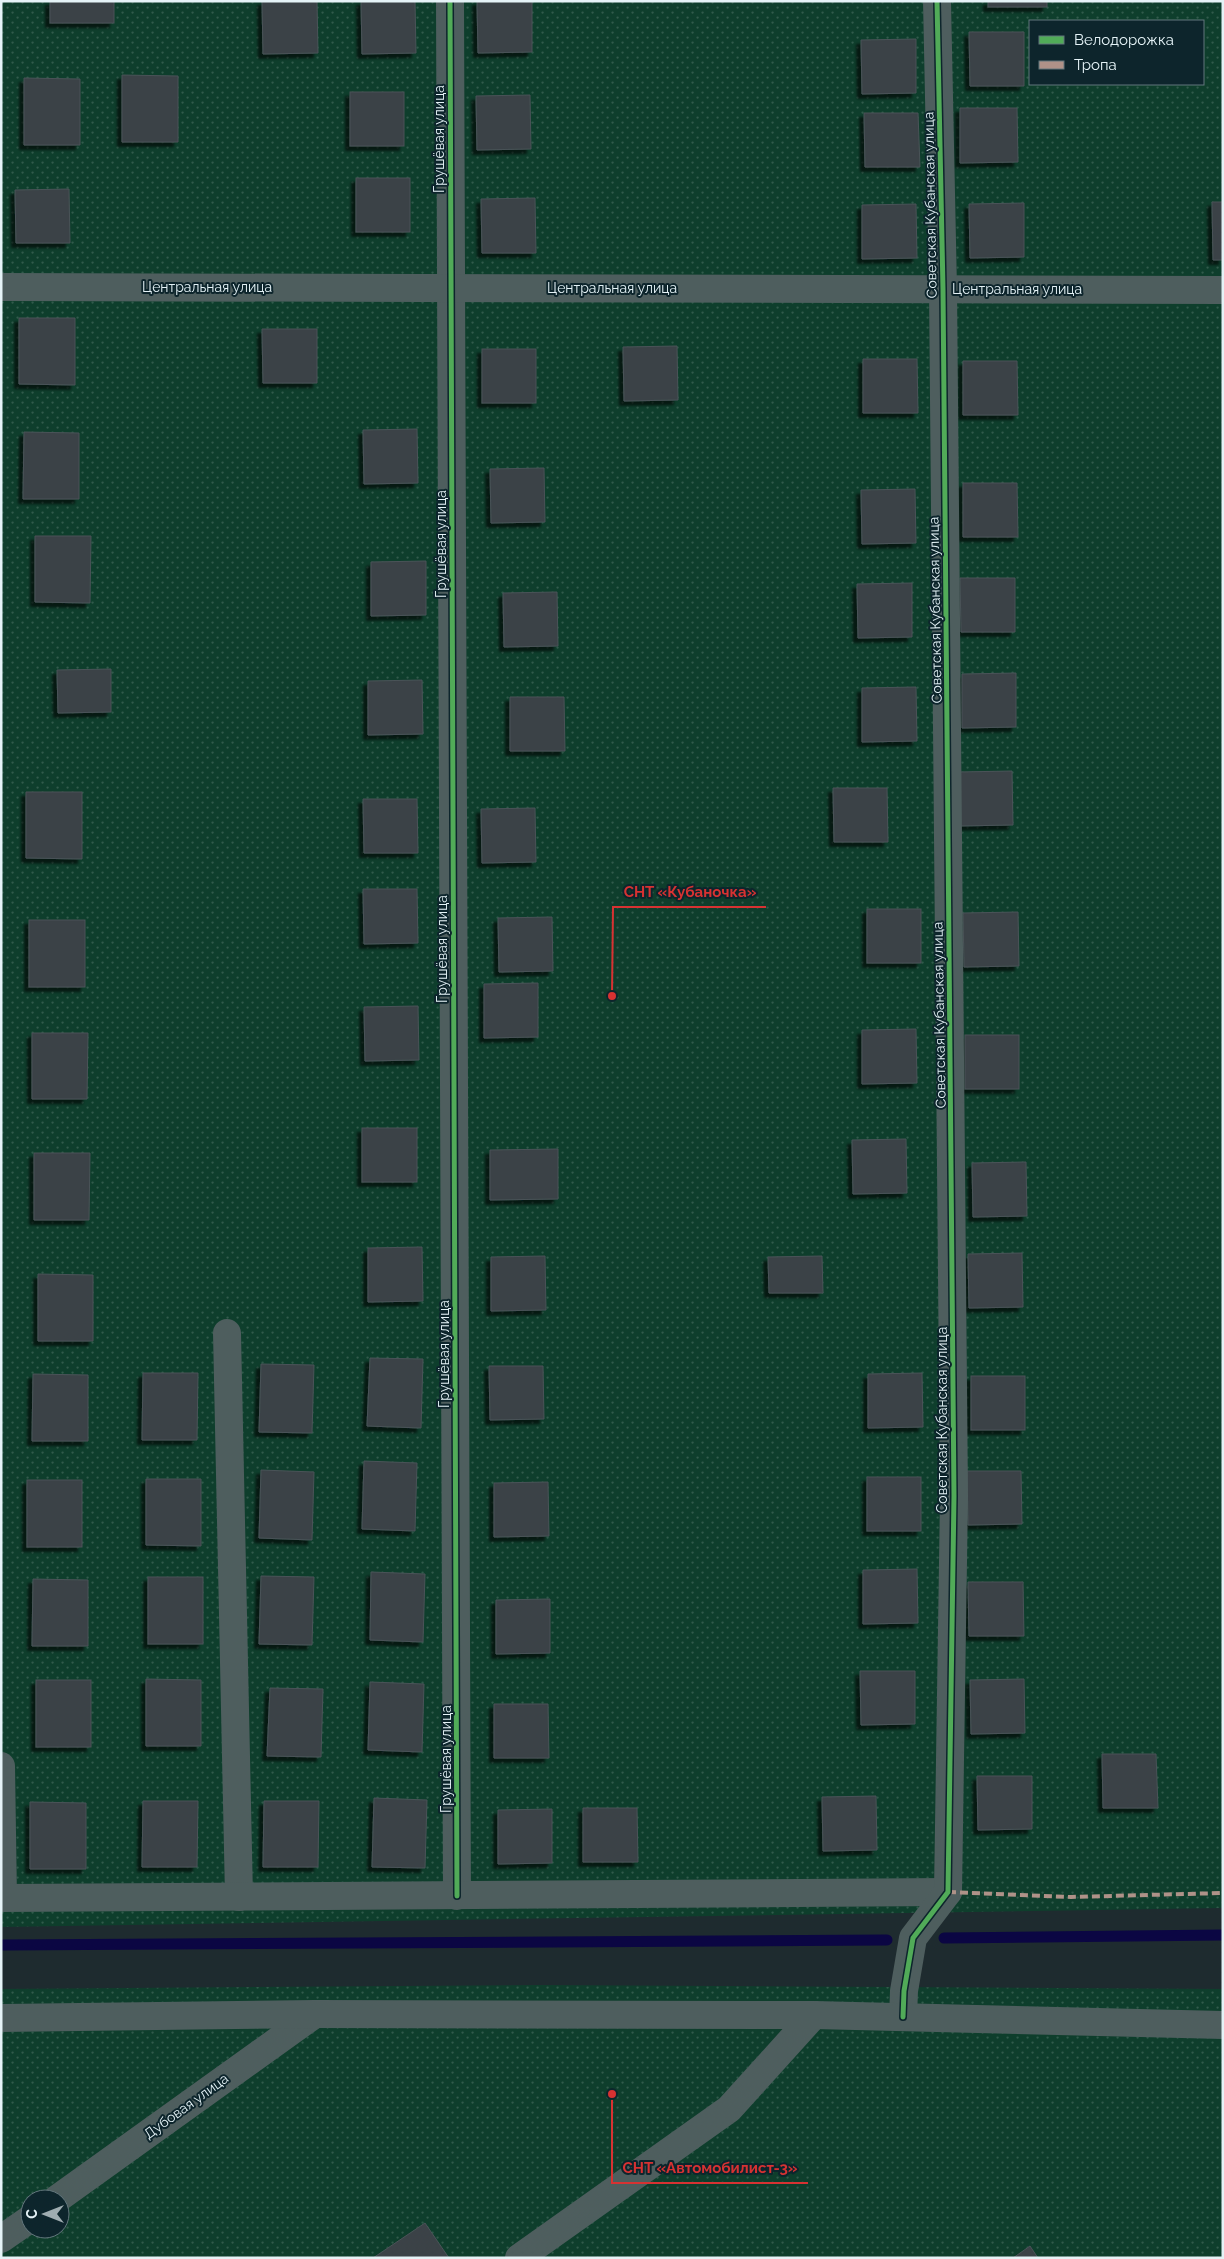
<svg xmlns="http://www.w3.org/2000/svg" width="1224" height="2259" viewBox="0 0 1224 2259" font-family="Raleway,sans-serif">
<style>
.park{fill:url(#park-dots);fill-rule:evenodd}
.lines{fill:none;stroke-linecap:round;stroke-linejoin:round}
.stream{stroke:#0b0643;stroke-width:11}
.building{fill:#3a4347;stroke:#4a5358;filter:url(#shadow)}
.minor{stroke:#4e5e5e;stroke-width:28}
.tertiary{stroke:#4e5e5e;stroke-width:28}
.quiet{stroke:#af9288;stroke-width:4;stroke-dasharray:8 4;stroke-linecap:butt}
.cycleway-casing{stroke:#0d252c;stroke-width:8}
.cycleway{stroke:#51ab58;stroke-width:5}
.labels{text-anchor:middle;stroke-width:4;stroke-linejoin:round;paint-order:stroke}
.street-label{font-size:14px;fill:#e5f3f7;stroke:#0d252c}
.leader{fill:none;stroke:#d73232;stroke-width:2}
.callout-dot{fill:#d73232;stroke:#0d252c;stroke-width:2}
.callout-label{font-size:15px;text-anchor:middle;font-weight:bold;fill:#d73232;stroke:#0d252c;stroke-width:4;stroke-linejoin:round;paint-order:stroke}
</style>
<defs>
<pattern id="park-dots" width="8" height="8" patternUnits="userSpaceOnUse" patternTransform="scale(1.25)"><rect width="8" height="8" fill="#0e3e2c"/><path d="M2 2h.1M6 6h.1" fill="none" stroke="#315a4b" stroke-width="1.8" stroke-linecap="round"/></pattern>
<filter id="shadow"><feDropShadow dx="-4.5" dy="4.5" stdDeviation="1" flood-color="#0009"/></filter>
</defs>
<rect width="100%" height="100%" fill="#1e2b2f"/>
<g class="park">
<path d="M 1,1 L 1223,1 L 1223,1908 L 1,1927 ZM 1030,21 L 1203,21 L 1203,84 L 1030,84 Z"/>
<path d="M 540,1985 L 1223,1989 L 1223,2258 L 1,2258 L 1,1989 ZM 30,2199 L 60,2199 L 60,2229 L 30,2229 Z"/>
</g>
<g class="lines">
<g class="stream">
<polyline points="944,1938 1223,1935"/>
<polyline points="1,1945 887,1940"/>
</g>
</g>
<g class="building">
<rect x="50" y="1" width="64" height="22"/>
<polygon points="262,1 317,1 318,53 263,54"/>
<polygon points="361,1 415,1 416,53 362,54"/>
<polygon points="477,1 532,1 532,52 478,53"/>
<rect x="988" y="1" width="59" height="6"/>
<polygon points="969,32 1024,32 1024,86 970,86"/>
<polygon points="916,39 916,93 862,94 861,40"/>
<polygon points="122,75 178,76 178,142 122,142"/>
<polygon points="24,78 80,79 80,145 24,145"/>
<rect x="350" y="92" width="54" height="54"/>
<polygon points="530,95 531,149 477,150 476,96"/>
<polygon points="960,108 1017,108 1018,162 960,163"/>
<polygon points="864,113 918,113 920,167 865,167"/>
<rect x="356" y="178" width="54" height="54"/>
<polygon points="69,189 70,243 16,243 15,190"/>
<polygon points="535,198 536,253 482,253 481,199"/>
<polygon points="1212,202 1223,202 1223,260 1213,260"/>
<polygon points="1024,203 1024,257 970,258 969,204"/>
<polygon points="916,204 917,258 862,259 862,205"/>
<polygon points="19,318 75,318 75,385 19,384"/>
<polygon points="262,329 317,329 317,383 263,383"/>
<polygon points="677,346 678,400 624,401 623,347"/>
<rect x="482" y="349" width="54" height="54"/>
<polygon points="863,359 917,359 918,413 863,413"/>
<polygon points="963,361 1017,361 1018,415 963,415"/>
<polygon points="417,429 418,483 364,484 363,430"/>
<polygon points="24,432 79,433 79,499 23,499"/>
<polygon points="544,468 545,522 491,523 490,469"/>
<polygon points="963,483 1017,483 1018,537 963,537"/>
<polygon points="915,489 916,543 862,544 861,490"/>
<polygon points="35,536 91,536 90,603 35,602"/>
<polygon points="426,561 426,615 371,616 371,562"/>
<polygon points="960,578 1015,578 1015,632 961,632"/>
<polygon points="912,583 912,637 858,638 857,584"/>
<polygon points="557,592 558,646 504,647 503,593"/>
<polygon points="111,669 111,712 58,713 57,670"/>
<polygon points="1016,673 1016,727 962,728 962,674"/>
<polygon points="422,680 423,734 368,735 368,681"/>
<polygon points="916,687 917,741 862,742 862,688"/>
<polygon points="510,697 564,697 565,751 510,751"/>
<polygon points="1012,771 1013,825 958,826 958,772"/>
<polygon points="833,788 887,788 888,842 834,842"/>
<polygon points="26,792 82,792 82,859 26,858"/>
<polygon points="363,799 417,799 418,853 364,853"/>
<polygon points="535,808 536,862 482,863 481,809"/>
<polygon points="363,889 417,889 418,943 364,944"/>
<rect x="867" y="909" width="54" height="54"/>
<polygon points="1018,912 1019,966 964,967 963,913"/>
<polygon points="552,917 553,971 499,972 498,918"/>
<rect x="29" y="920" width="56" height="67"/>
<polygon points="538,983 538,1037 484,1038 484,984"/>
<polygon points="418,1006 419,1060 365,1061 364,1007"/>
<polygon points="916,1029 917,1083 862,1084 862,1030"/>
<polygon points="32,1033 88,1033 87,1099 32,1099"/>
<rect x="965" y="1035" width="54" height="54"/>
<rect x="362" y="1128" width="55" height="54"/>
<polygon points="906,1139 907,1193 853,1194 852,1140"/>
<polygon points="558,1149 558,1199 490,1200 490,1150"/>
<polygon points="34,1153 90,1153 89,1220 34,1220"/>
<polygon points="1026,1162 1027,1216 973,1217 972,1163"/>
<polygon points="422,1247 423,1301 368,1302 368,1248"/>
<polygon points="1022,1253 1023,1307 969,1308 968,1254"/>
<polygon points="545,1256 546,1310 491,1311 491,1257"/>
<polygon points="822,1256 823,1293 769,1293 768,1257"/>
<polygon points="38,1274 93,1275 93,1341 38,1341"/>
<polygon points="370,1358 423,1359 421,1428 367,1426"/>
<polygon points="261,1364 314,1365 312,1433 259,1432"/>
<polygon points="489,1366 543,1366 544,1419 490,1420"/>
<polygon points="143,1373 198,1373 197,1440 142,1440"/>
<polygon points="922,1373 923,1427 868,1428 868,1374"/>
<polygon points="33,1374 88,1375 88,1441 32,1441"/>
<rect x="971" y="1376" width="54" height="54"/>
<polygon points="364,1461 417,1463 415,1531 362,1529"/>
<polygon points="261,1470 314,1472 312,1540 259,1538"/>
<polygon points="967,1471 1021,1471 1022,1524 968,1525"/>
<rect x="867" y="1477" width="54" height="54"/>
<polygon points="146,1479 201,1479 201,1546 146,1545"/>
<rect x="27" y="1480" width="55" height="67"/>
<polygon points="548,1482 549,1536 494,1537 494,1483"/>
<polygon points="917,1569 918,1623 863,1624 863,1570"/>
<polygon points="371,1572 425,1574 423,1642 370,1640"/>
<polygon points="261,1576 314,1577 312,1645 259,1644"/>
<rect x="148" y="1577" width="55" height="67"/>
<polygon points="33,1579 88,1580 88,1646 32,1646"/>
<polygon points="968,1582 1023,1582 1024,1636 969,1636"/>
<polygon points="550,1599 550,1653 496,1654 496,1600"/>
<polygon points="860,1671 915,1671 915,1724 861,1725"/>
<polygon points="146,1679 201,1680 201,1746 146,1746"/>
<polygon points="1024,1679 1025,1733 971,1734 970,1680"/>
<rect x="36" y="1680" width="55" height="67"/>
<polygon points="370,1682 424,1684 422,1752 368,1750"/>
<polygon points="270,1688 323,1689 321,1757 267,1756"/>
<polygon points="494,1704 548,1704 549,1758 494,1758"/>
<polygon points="1102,1754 1156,1754 1158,1808 1103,1808"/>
<polygon points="977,1776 1032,1776 1032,1829 978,1830"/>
<polygon points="876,1796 877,1850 823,1851 822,1797"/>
<polygon points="374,1798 427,1800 425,1868 372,1867"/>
<polygon points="143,1801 198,1801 197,1867 142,1867"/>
<polygon points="264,1801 319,1801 318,1867 263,1867"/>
<polygon points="30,1802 86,1803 86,1869 30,1869"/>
<polygon points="583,1808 637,1808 638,1862 583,1862"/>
<polygon points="552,1809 552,1863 498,1864 498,1810"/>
<polygon points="425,2223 449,2258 373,2258"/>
<polygon points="1030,2246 1038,2258 1013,2258"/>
</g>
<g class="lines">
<g class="minor">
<polyline points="450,1 457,1896"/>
<polyline points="1,287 1223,290"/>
<polyline points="227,1333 239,1897"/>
<polyline points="1,1766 3,1898"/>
<polyline points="1,1898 948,1892"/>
<polyline points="57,2199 315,2014"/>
<polyline points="1,2239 30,2219"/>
<polyline points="519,2258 729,2109 814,2015"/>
</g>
<g class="tertiary">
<polyline points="903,2017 904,1991 913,1938 948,1892 954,1496 943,289 937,1"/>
<polyline points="1,2018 315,2014 814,2015 1223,2025"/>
</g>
<polyline class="quiet" points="948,1892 1071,1897 1223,1893"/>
<g class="cycleway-casing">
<g id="cycleway">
<polyline points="450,1 457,1896"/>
<polyline points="903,2017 904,1991 913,1938 948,1892 954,1496 943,289 937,1"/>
</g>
</g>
<use href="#cycleway" class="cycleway"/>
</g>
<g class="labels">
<g class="street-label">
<text transform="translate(439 139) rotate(-90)" y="5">Грушёвая улица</text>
<text transform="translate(930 205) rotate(-91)" y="5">Советская Кубанская улица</text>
<text x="207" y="292">Центральная улица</text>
<text x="612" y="293">Центральная улица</text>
<text x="1017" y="294">Центральная улица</text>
<text transform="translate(441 544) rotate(-90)" y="5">Грушёвая улица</text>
<text transform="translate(935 610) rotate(-91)" y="5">Советская Кубанская улица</text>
<text transform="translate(442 949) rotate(-90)" y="5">Грушёвая улица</text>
<text transform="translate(939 1015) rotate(-91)" y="5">Советская Кубанская улица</text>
<text transform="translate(444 1354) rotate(-90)" y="5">Грушёвая улица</text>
<text transform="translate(942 1420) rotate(-90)" y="5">Советская Кубанская улица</text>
<text transform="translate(446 1759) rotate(-90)" y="5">Грушёвая улица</text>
<text transform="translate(186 2106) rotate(-36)" y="5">Дубовая улица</text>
</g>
</g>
<path class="leader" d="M612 996L613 907H766M612 2094L612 2183H808"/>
<g class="callout-dot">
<circle cx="612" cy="996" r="5"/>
<circle cx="612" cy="2094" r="5"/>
</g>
<g class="callout-label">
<text x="690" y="897">СНТ «Кубаночка»</text>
<text x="710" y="2173">СНТ «Автомобилист-3»</text>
</g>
<rect width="1224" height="2259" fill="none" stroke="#e5f3f7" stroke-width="5"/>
<rect x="1029" y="20" width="175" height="65" fill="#0d252c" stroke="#63777d"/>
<rect x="1039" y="36" width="25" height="8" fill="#51ab58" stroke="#63777d"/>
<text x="1074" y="45" font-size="15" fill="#e5f3f7">Велодорожка</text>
<rect x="1039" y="61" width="25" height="8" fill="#af9288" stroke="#63777d"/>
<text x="1074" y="70" font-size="15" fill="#e5f3f7">Тропа</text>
<g transform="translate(45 2214) rotate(270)"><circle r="24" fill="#0d252c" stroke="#63777d"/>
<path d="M0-4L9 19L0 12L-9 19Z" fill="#9fadb1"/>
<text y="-8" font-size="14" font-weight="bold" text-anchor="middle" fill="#e5f3f7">С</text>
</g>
</svg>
